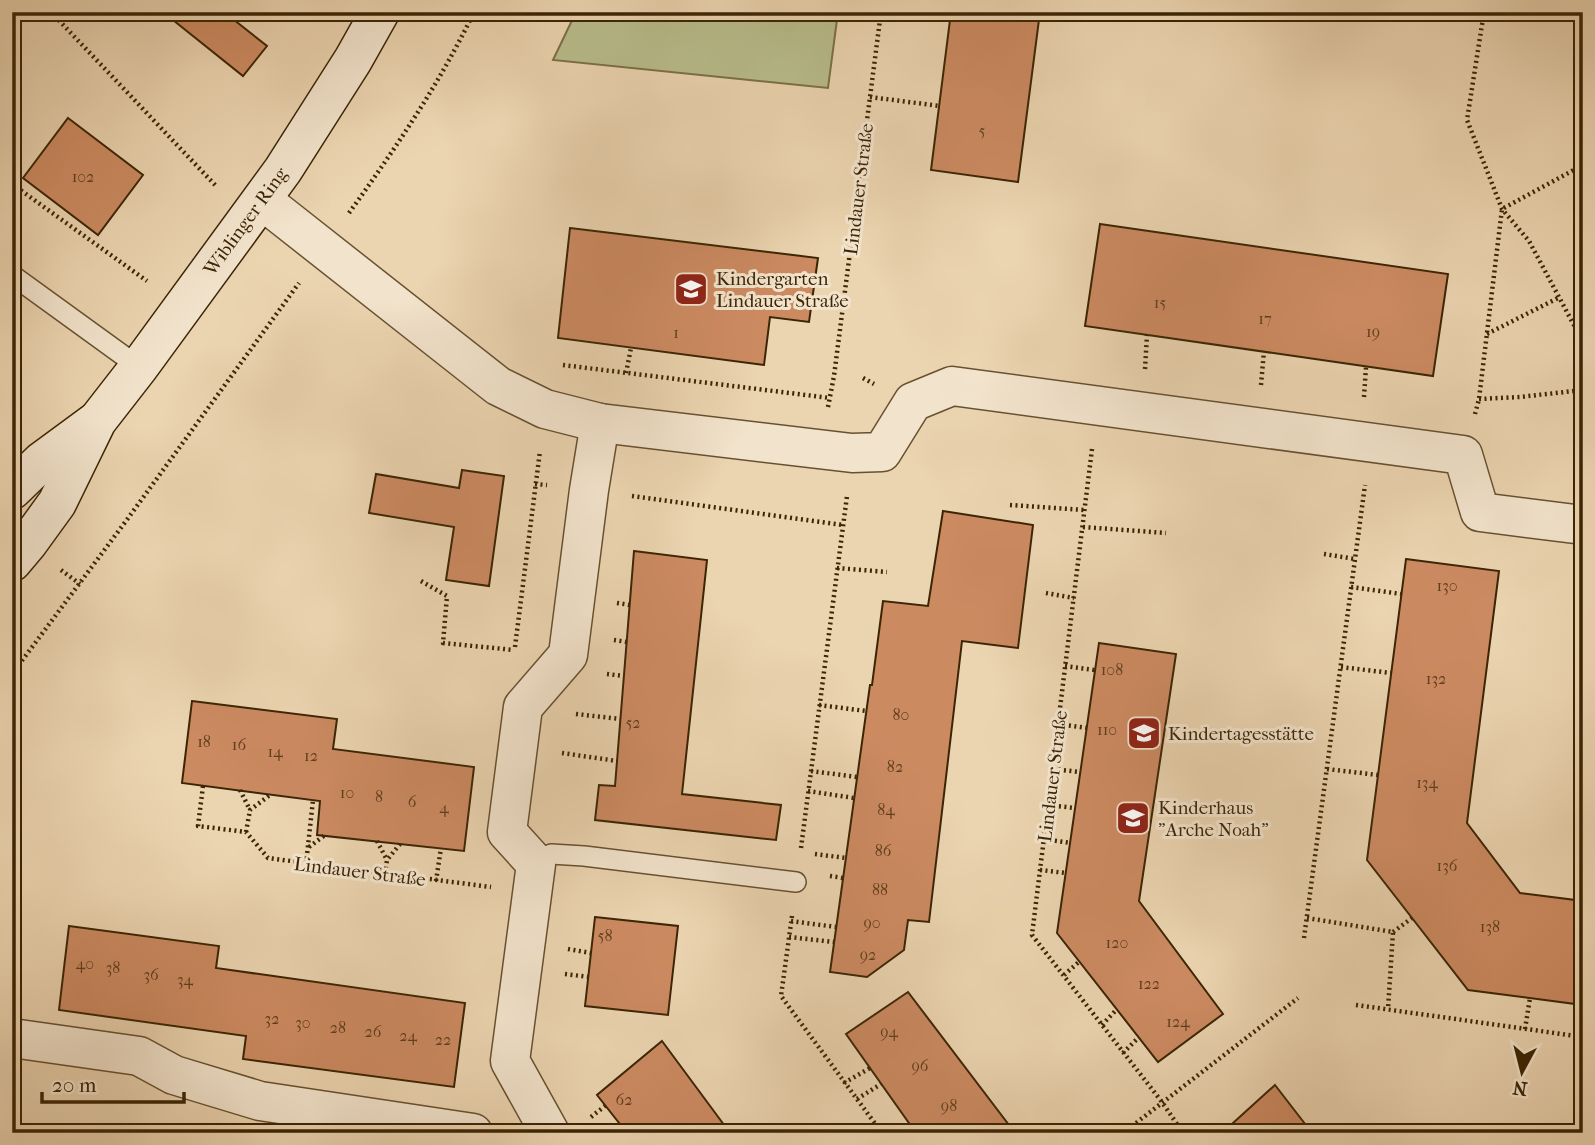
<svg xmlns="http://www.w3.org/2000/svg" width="1595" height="1145" viewBox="0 0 1595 1145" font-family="'IM FELL French Canon',serif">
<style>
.green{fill:#b8bc8b;stroke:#7a7048;stroke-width:2}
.building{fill:#cc8a61;stroke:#3b2505;stroke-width:2}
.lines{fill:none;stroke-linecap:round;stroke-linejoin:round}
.lane-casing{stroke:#675130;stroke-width:22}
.street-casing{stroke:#675130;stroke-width:41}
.secondary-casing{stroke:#3b2505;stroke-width:41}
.path{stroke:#3b2505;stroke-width:4.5;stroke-dasharray:2 3.5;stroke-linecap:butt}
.lane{stroke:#f2e3cc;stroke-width:19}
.street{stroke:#f2e3cc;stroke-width:38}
.secondary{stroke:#f2e3cc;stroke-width:38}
.labels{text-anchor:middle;stroke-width:6;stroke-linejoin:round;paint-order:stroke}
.number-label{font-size:16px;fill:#5f3e1c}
.street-label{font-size:19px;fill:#3b2505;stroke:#f2e3cc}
.poi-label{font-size:19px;fill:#3b2505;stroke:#f2e3cc;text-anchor:start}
</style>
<rect width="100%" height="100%" fill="#ebd4b0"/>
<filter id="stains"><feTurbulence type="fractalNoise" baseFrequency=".00286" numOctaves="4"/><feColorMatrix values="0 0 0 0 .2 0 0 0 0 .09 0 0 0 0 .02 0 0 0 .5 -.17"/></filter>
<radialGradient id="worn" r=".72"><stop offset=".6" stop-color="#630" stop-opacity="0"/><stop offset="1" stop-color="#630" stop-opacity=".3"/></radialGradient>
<polygon class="green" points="576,12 838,12 828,88 553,60"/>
<g class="building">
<polygon points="163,12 224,12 267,46 243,76"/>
<polygon points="951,12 1040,12 1018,182 931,170"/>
<polygon points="68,118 143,175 98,235 23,178"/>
<polygon points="1100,224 1448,274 1433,376 1085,326"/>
<polygon points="570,228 818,258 809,322 770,317 764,365 558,338"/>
<polygon points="462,470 504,476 489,586 446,580 454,527 369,513 376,474 459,488"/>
<polygon points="943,511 1033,525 1018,648 962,641 929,922 908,920 904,950 867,977 830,972 870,685 872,685 883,601 928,606"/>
<polygon points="634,551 707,560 682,794 781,805 776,840 595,820 599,785 615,786"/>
<polygon points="1406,559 1499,571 1467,823 1520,893 1583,901 1583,1005 1468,990 1367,860"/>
<polygon points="1099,643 1176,654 1139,901 1223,1014 1158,1062 1057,933"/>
<polygon points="192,701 337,719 333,749 474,767 464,851 317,835 320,801 182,783"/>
<polygon points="595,917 678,926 668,1015 585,1006"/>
<polygon points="69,926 219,946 216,968 465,1003 454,1087 243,1059 246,1036 59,1010"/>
<polygon points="908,992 1015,1133 916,1133 846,1034"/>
<polygon points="662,1041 730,1133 627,1133 597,1095"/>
<polygon points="1275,1085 1312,1133 1222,1133"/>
</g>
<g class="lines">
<g class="lane-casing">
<g id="lane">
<polyline points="12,275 139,367"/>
<polyline points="536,864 551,854 584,856 796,882"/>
</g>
</g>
<g class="street-casing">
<g id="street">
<polyline points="262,200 498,386 545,409 600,423 852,453 882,452 913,402 952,386 1463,455 1480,512 1583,525"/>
<polyline points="19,1039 139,1056 174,1075 260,1101 473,1133"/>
<polyline points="550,1133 510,1061 536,864 507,832 523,707 568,655 589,490 600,423"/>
</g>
</g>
<g class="secondary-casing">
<g id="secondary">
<polyline points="12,490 42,461 95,422"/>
<polyline points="12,562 28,543 57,503 97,421 139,367 283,170 353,60 380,12"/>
</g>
</g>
<g class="path">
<polyline points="51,12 216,186"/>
<polyline points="1484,12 1467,120 1502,209 1529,241 1583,342"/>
<polyline points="870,97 940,106"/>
<polyline points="12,184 147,281"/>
<path d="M 349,213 C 395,149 440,83 474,12"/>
<polyline points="1487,334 1558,298"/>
<polyline points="563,365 830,398"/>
<polyline points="1145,369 1147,335"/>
<polyline points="626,373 631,348"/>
<polyline points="863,378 874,384"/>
<polyline points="1261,385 1264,351"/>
<polyline points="1364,397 1366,367"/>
<polyline points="1479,399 1520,397 1583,390"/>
<polyline points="828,407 834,376 881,12"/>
<polyline points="1475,414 1479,399 1502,209 1583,165"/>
<polyline points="1092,449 1032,935 1162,1102 1183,1133"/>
<polyline points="535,484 547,485"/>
<polyline points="632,496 843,525"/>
<polyline points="1010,505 1085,510"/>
<polyline points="1083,527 1166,533"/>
<polyline points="1324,554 1355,559"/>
<polyline points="837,568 887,572"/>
<polyline points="61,570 80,584"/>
<polyline points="421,581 447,596 443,643 514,650"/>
<polyline points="1351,587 1401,594"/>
<polyline points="1046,593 1074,598"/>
<polyline points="617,603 630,605"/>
<polyline points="614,640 627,642"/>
<polyline points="515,647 540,451"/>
<polyline points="1065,666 1095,670"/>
<polyline points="1341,667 1391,673"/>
<polyline points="12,674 126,521 299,283"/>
<polyline points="607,674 624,676"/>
<polyline points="819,705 866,711"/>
<polyline points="576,714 620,719"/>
<polyline points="1058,724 1087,728"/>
<polyline points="562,753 617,761"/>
<polyline points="1053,769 1080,772"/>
<polyline points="1327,769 1378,775"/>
<polyline points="811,771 857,777"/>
<polyline points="203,786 198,826 246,832 268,858 491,887"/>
<polyline points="240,790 250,810"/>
<polyline points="808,791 854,798"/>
<polyline points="1048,805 1075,808"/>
<polyline points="246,832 250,810 270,795"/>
<polyline points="1044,839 1071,843"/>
<polyline points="377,841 387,860"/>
<polyline points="309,847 325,835"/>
<polyline points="801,848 847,496"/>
<polyline points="815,854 846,858"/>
<polyline points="306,864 313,800"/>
<polyline points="1040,870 1066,873"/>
<polyline points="385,874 387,860 400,844"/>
<polyline points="830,876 843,878"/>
<polyline points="436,881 441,848"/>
<polyline points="792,916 781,996 882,1133"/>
<polyline points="1307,918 1393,932 1388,1009"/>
<polyline points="791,921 836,927"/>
<polyline points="1393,932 1412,918"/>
<polyline points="789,937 834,942"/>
<polyline points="1304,938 1365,485"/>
<polyline points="568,949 591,953"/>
<polyline points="565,974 589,977"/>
<polyline points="1064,975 1080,961"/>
<polyline points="1356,1005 1583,1037"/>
<polyline points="1102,1025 1117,1009"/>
<polyline points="1525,1029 1530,998"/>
<polyline points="1123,1053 1139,1037"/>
<polyline points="844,1083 870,1068"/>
<polyline points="857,1099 881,1084"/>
<polyline points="591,1117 605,1106"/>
<polyline points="1123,1133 1298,998"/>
</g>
<use href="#lane" class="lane"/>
<use href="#street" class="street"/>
<use href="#secondary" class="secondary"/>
</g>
<defs>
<g id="school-square" transform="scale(1.75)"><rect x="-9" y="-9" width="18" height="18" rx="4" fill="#8f2418" stroke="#f2e3cc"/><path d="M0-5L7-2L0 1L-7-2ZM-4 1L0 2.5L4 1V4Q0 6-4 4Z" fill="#fff"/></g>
</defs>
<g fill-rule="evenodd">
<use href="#school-square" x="691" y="289"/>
<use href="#school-square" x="1144" y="733"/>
<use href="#school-square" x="1133" y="818"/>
</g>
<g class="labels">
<g class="number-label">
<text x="982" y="136">5</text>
<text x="83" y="182">102</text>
<text x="1160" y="308">15</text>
<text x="1265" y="324">17</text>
<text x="1373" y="337">19</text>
<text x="676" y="338">1</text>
<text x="1447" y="591">130</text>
<text x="1112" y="675">108</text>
<text x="1436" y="684">132</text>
<text x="901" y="720">80</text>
<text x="633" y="728">52</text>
<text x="1107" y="735">110</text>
<text x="204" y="747">18</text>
<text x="239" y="750">16</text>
<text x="275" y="757">14</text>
<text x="311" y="761">12</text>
<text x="895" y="772">82</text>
<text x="1427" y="788">134</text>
<text x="347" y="798">10</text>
<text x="379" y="802">8</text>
<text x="412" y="807">6</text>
<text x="444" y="813">4</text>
<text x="886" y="815">84</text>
<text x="883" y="856">86</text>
<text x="1447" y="871">136</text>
<text x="880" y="895">88</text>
<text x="872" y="928">90</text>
<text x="1490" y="932">138</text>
<text x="605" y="941">58</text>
<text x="1117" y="948">120</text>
<text x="868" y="960">92</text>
<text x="85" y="969">40</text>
<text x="113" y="973">38</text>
<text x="151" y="980">36</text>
<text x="185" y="985">34</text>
<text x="1149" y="989">122</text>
<text x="272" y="1024">32</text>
<text x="1178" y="1027">124</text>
<text x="303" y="1028">30</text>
<text x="338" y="1033">28</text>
<text x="373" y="1037">26</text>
<text x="889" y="1037">94</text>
<text x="408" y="1041">24</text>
<text x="443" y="1045">22</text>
<text x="920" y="1071">96</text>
<text x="624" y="1105">62</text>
<text x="949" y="1111">98</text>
</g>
<g class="street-label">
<text transform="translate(858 189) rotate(-83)" y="7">Lindauer Straße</text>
<text transform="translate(245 221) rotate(-54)" y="7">Wiblinger Ring</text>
<text transform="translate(1052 776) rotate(-83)" y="7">Lindauer Straße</text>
<text transform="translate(360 871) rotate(7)" y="7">Lindauer Straße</text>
</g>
<g class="poi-label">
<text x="716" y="285">Kindergarten<tspan x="716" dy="22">Lindauer Straße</tspan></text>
<text x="1168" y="740">Kindertagesstätte</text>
<text x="1158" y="814">Kinderhaus<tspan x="1158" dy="22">"Arche Noah"</tspan></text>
</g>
</g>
<rect width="1595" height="1145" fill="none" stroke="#ebd4b0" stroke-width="42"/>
<rect x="14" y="14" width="1567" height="1117" fill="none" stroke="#3b2505" stroke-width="3.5"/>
<rect x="21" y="21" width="1553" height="1103" fill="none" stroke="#3b2505" stroke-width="2"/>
<g transform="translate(1522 1072) rotate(187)" stroke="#f2e3cc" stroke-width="5" paint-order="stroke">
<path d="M0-5L12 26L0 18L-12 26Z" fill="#3b2505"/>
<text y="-10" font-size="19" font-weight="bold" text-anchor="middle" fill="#3b2505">N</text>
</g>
<path d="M42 1092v10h142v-10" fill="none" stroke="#3b2505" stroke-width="3.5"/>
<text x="52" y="1092" font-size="21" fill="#3b2505" stroke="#f2e3cc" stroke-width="5" paint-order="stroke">20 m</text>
<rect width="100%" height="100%" filter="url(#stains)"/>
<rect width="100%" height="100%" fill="url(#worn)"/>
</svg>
